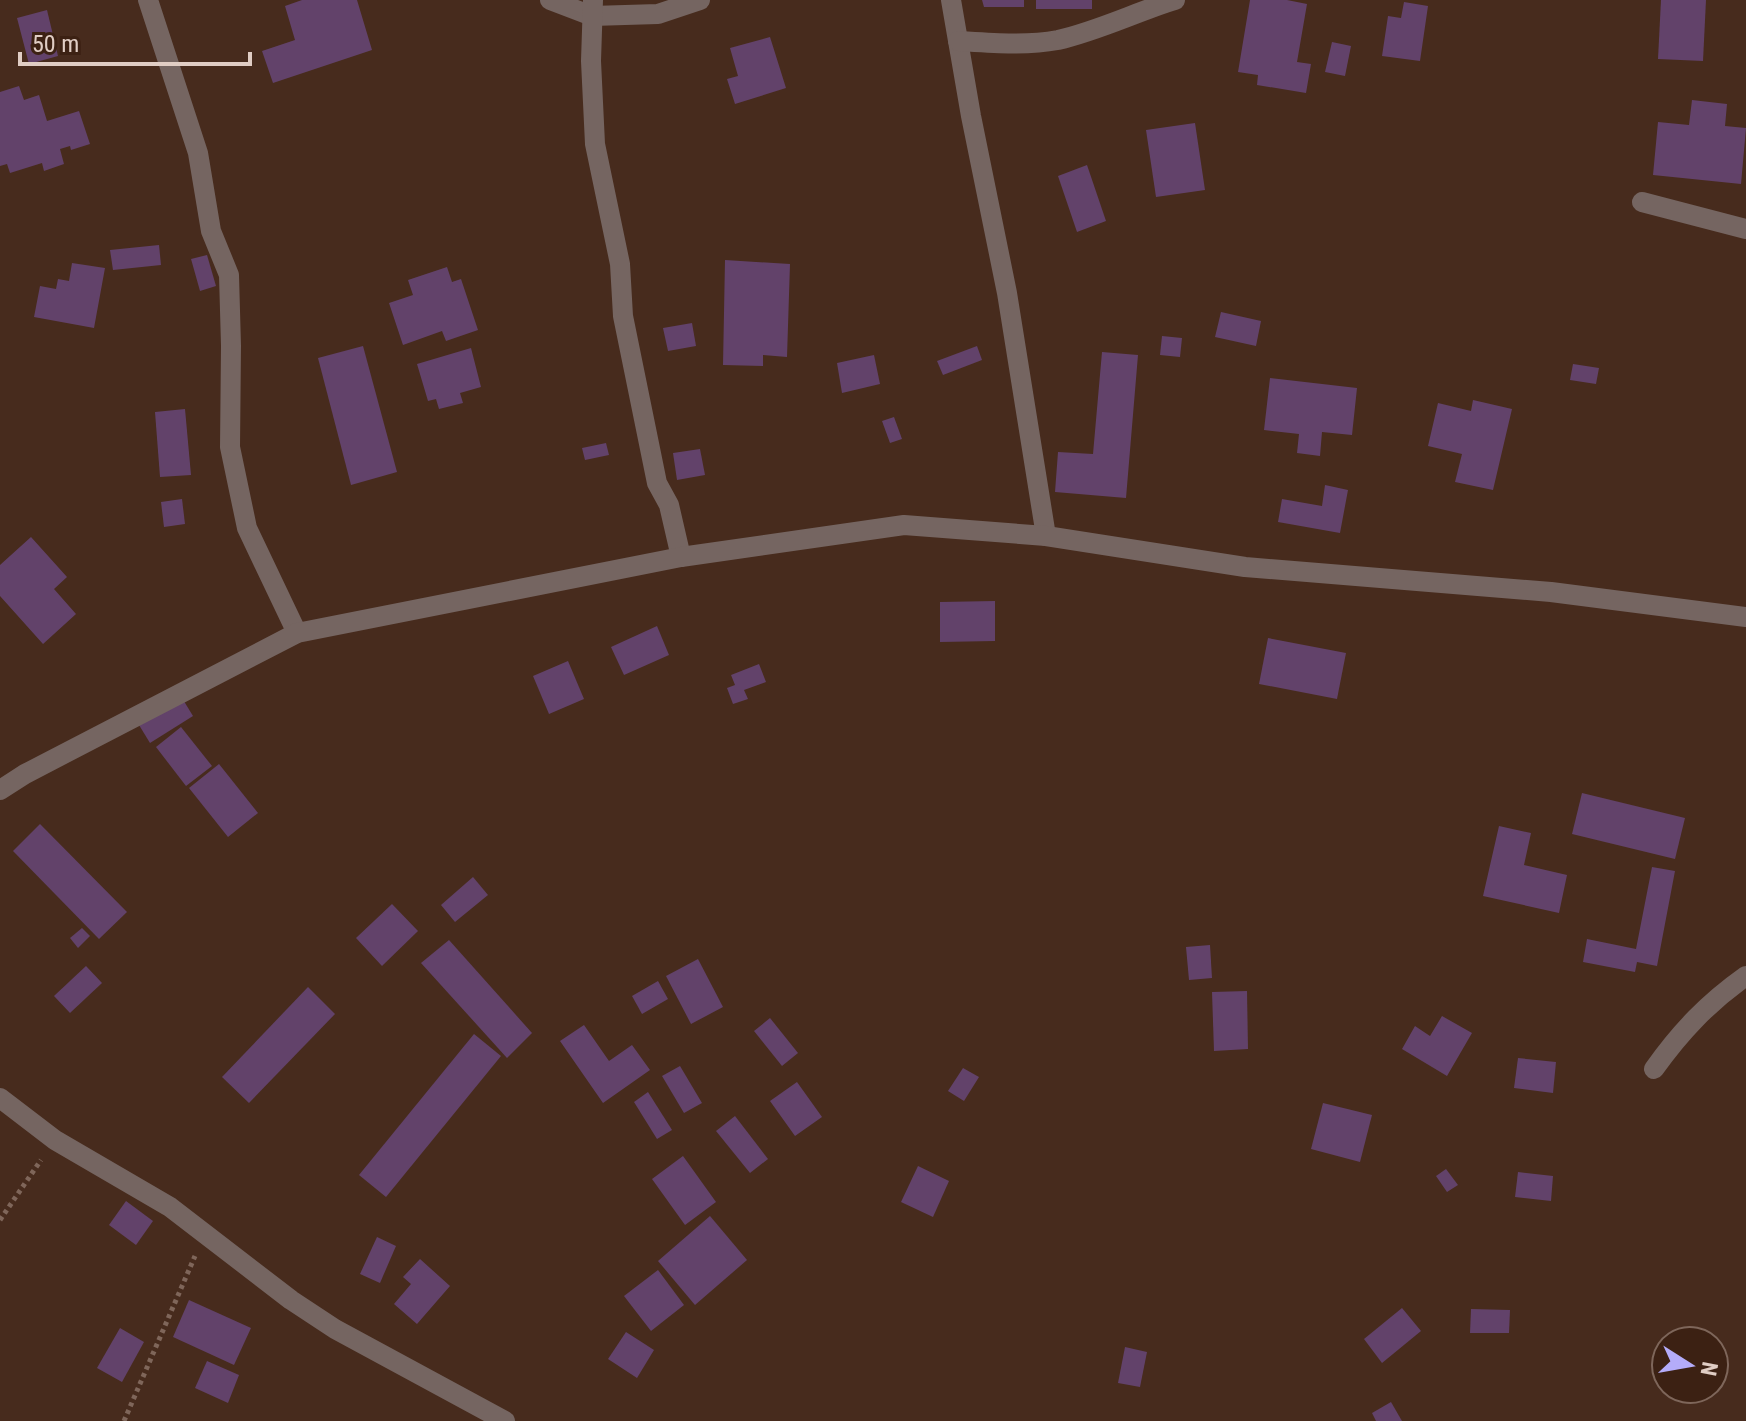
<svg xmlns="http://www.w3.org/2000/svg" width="1746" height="1421" viewBox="0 0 1746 1421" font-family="'Roboto Condensed',sans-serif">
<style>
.building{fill:#62426a}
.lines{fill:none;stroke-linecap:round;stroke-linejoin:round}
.path{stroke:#7f665a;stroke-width:5;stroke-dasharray:4 4;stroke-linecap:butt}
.minor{stroke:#756561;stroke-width:20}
</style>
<rect width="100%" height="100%" fill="#472b1d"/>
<g class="building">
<polygon points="302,0 357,0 372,50 273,83 262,51 295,40 285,6"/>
<polygon points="982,0 1024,0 1024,7 984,7"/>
<rect x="1036" y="0" width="56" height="9"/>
<polygon points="1250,0 1287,0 1307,4 1297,62 1311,64 1306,93 1257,85 1258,75 1238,72"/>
<polygon points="1661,0 1706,0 1703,61 1658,59"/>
<polygon points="1404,2 1428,6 1420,61 1382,56 1388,16 1401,18"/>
<polygon points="47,10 58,56 29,64 17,18"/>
<polygon points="770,37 786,88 735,104 727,79 738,76 730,48"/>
<polygon points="1332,42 1351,46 1345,76 1325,72"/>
<polygon points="19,86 24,100 39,95 47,121 79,111 90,144 71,150 70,146 60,149 64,164 44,171 42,163 10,173 7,164 0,166 0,92"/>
<polygon points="1692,100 1727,104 1725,126 1746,128 1741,184 1653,175 1658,122 1689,125"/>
<polygon points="1195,123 1205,190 1156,197 1146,130"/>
<polygon points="1087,165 1106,221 1077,232 1058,176"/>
<polygon points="159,245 161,265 113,270 110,250"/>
<polygon points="207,255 216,286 200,291 191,259"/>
<polygon points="725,260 790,264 787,357 763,355 763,366 723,365"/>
<polygon points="72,263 105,268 94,328 34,317 40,286 56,289 58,279 69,281"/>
<polygon points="447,267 452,282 461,279 478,330 446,341 442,331 403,345 389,303 413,295 408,280"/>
<polygon points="1221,312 1261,321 1256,346 1215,337"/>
<polygon points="692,323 696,346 668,351 663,328"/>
<polygon points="1162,336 1182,338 1180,357 1160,355"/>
<polygon points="363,346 397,472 351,485 318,358"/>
<polygon points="977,346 982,360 943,375 937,361"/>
<polygon points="471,348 481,387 460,393 463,403 439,409 436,399 428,401 417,364"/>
<polygon points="1102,352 1138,355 1126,498 1055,492 1058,452 1093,454"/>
<polygon points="874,355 880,384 842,393 837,363"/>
<polygon points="1573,364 1599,368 1596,384 1570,380"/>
<polygon points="1270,378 1357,388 1352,435 1322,432 1320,456 1297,453 1299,434 1264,430"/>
<polygon points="1473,400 1512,409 1493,490 1455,482 1462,454 1428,446 1438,403 1471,411"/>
<polygon points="185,409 191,475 160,477 155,412"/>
<polygon points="894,417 902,439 890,443 882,421"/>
<polygon points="606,443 609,455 585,460 582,448"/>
<polygon points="700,449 705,475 677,480 673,453"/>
<polygon points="1325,485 1348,490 1340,533 1278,522 1282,499 1322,506"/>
<polygon points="182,499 185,524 164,527 161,502"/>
<polygon points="31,537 67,577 54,589 76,614 43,644 0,596 0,565"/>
<polygon points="995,601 995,641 940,642 940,602"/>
<polygon points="657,626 669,655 624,675 611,647"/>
<polygon points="1268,638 1346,653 1337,699 1259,684"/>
<polygon points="568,661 584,699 549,714 533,676"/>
<polygon points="759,664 766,682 744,690 748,699 733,704 727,688 735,685 731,675"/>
<polygon points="182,698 193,716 150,743 139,725"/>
<polygon points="181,727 212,766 186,786 156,747"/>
<polygon points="219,764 258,813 228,837 189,788"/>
<polygon points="1582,793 1685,818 1675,859 1572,834"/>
<polygon points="40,824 127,912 99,939 13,851"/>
<polygon points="1499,826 1531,833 1524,865 1567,875 1559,913 1483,896"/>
<polygon points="1652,867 1675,871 1657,966 1637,962 1635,972 1583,962 1587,939 1636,949"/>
<polygon points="473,877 488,895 455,922 441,905"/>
<polygon points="392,904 418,931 382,966 356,938"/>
<polygon points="82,928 90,936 78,948 70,938"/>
<polygon points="449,940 532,1033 507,1058 421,963"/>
<polygon points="1210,945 1212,978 1189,980 1186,947"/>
<polygon points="698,959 723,1007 691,1024 666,976"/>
<polygon points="86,966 102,983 70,1013 54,996"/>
<polygon points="658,981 668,999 642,1014 632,996"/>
<polygon points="308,987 335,1014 249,1103 222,1077"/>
<polygon points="1247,991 1248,1049 1214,1051 1212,992"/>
<polygon points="1442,1016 1472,1033 1447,1076 1402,1049 1415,1026 1430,1036"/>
<polygon points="770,1018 798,1053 782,1066 754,1031"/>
<polygon points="584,1025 609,1061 632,1045 650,1070 603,1103 560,1041"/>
<polygon points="474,1034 501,1056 386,1197 359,1175"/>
<polygon points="1518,1058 1556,1062 1553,1093 1514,1088"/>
<polygon points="680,1066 702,1103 684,1113 662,1076"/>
<polygon points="963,1068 979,1077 964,1101 948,1091"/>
<polygon points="797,1082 822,1117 795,1136 770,1101"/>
<polygon points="648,1092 672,1130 657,1139 634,1102"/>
<polygon points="1323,1103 1372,1115 1360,1162 1311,1149"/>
<polygon points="735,1116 768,1159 750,1173 716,1131"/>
<polygon points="683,1156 716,1202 685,1225 652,1179"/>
<polygon points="918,1166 949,1181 933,1217 901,1202"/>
<polygon points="1446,1169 1458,1185 1447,1192 1436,1176"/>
<polygon points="1518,1172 1553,1176 1551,1201 1515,1197"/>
<polygon points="126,1201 153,1221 136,1245 109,1225"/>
<polygon points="710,1216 747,1260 695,1305 658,1261"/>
<polygon points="377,1237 396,1246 380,1283 360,1274"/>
<polygon points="420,1259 450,1286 417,1324 394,1304 411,1284 403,1277"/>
<polygon points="658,1270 684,1305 651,1331 624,1296"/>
<polygon points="189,1300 251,1328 234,1365 173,1337"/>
<polygon points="1402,1308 1421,1331 1382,1363 1364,1339"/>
<polygon points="1471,1309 1510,1310 1509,1333 1470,1333"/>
<polygon points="120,1328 144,1342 122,1382 97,1368"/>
<polygon points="626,1332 654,1350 637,1378 608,1359"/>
<polygon points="1125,1347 1147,1352 1140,1387 1118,1383"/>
<polygon points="207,1361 239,1375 228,1403 195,1388"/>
<polygon points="1391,1402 1402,1421 1376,1421 1372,1413"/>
</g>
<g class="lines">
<g class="path">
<polyline points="0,1220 41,1160"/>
<polyline points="124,1421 195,1256"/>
</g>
<g class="minor">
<polyline points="148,0 198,153 211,231 229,275 231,346 230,447 247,528 297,633"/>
<polyline points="550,0 592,16 658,14 700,0"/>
<polyline points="593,0 591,61 595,144 620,264 623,316 657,483 669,505 681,557"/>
<polyline points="951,0 971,116 1007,293 1046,536"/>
<path d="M 958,41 C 991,43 1025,46 1058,40 C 1098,31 1136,12 1175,0"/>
<polyline points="1642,202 1746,229"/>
<polyline points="0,790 25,774 297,633 681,557 904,525 1046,536 1245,567 1551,592 1746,617"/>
<path d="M 1654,1069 C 1681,1031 1708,1003 1746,976"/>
<polyline points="0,1098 55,1140 170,1207 291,1300 335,1329 505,1421"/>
</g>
</g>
<g transform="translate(1690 1365) rotate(101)"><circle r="38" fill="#3c2113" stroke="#7e665a" stroke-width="2"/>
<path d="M0-6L14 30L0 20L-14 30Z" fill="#b4acf9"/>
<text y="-12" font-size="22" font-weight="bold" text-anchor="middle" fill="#e0cdc4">N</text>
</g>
<path d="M20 52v12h230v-12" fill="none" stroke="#e0cdc4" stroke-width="4"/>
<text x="32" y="52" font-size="24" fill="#e0cdc4" stroke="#3c2113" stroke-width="6" paint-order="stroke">50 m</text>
</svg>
